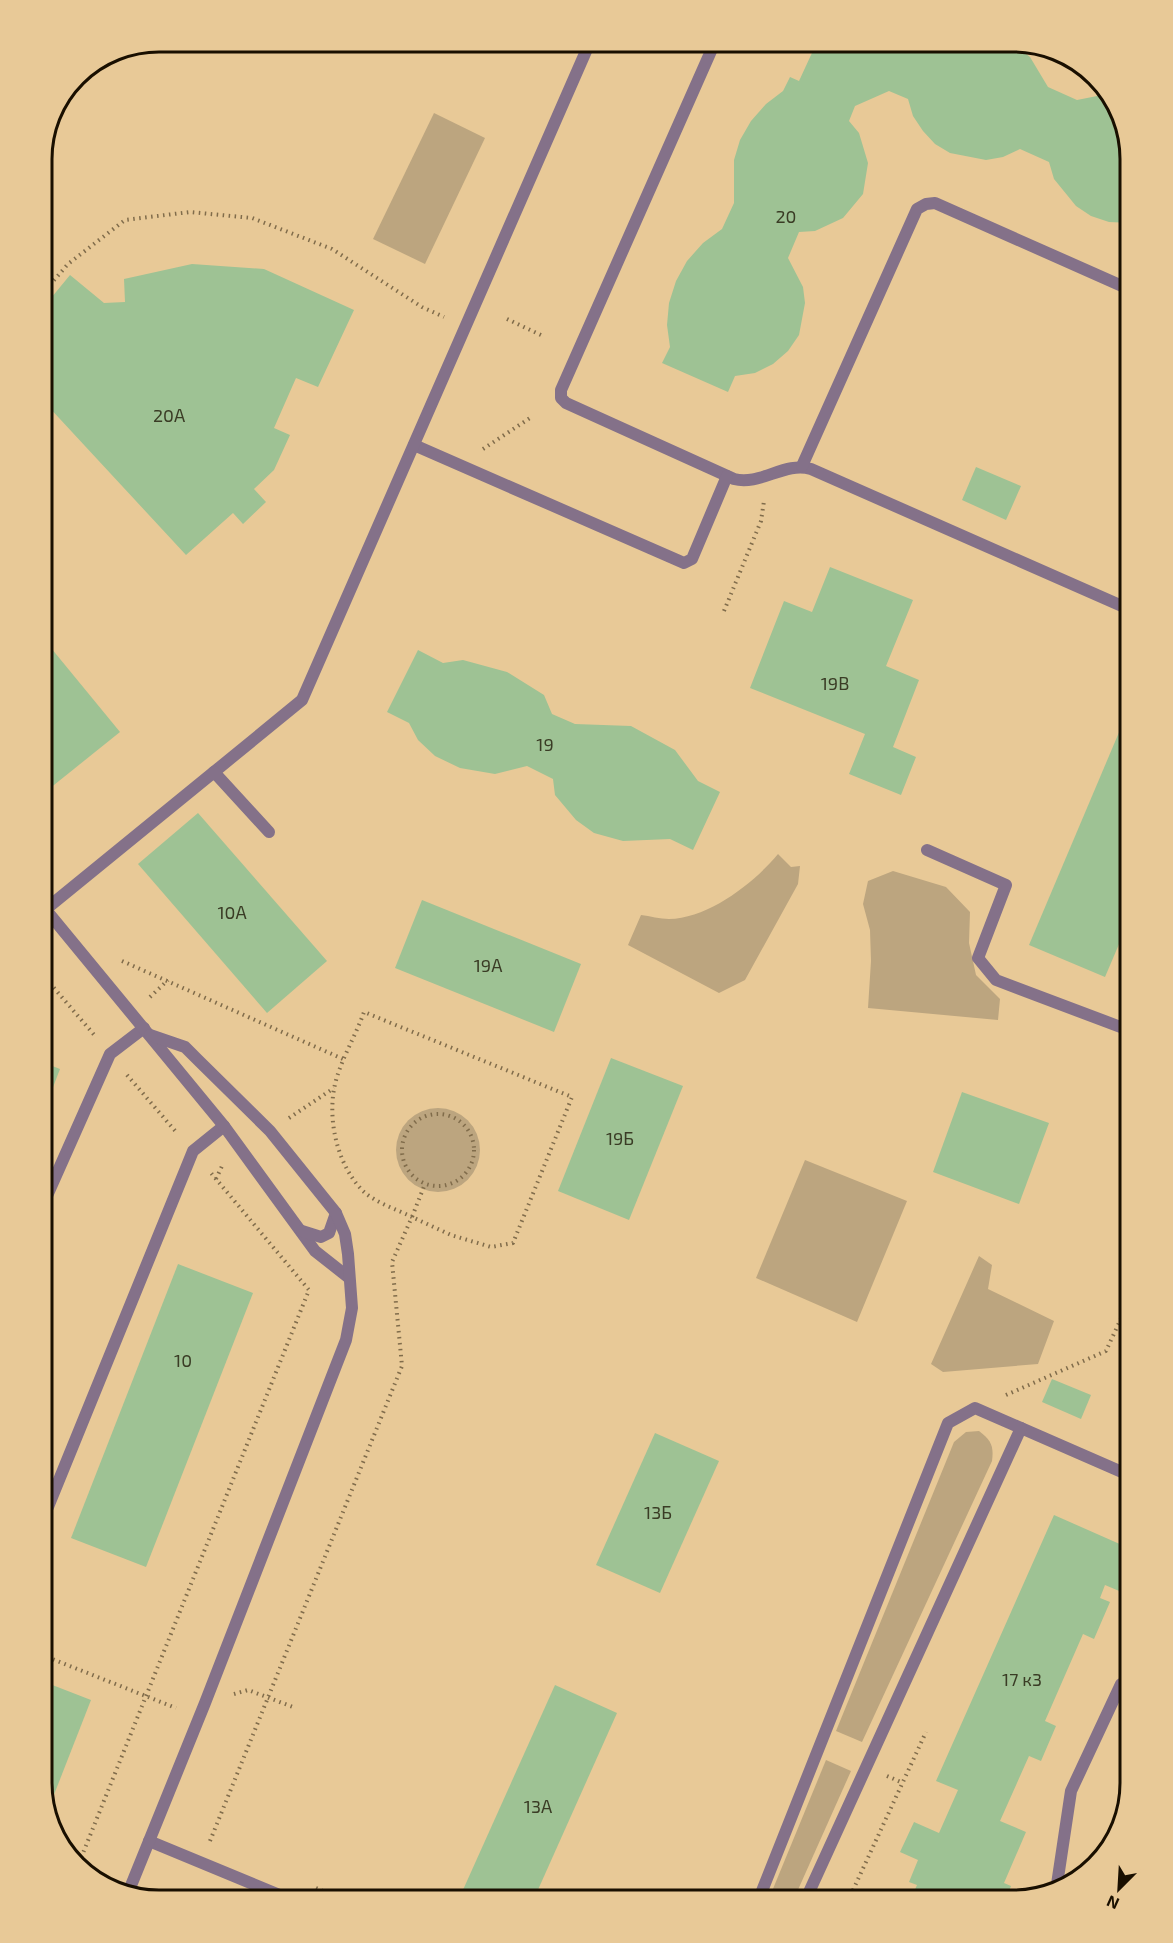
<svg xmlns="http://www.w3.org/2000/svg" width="1173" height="1943" viewBox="0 0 1173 1943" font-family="'Exo 2',sans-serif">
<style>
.green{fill:#bca57f}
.building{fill:#9ec294}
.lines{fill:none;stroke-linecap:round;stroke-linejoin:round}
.path{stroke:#806c4b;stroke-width:4;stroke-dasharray:1.5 4.5;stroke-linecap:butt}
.lane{stroke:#847189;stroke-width:12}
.street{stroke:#847189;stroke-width:12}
.labels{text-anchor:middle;stroke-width:4.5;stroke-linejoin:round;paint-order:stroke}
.number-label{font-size:18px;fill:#3a3c25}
.rim{fill:none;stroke:#190f00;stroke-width:3}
</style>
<rect width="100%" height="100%" fill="#e8c997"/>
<g class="green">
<polygon points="434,113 485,138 425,264 373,239"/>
<path d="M 778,854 L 791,867 L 800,866 L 798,884 L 745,980 L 719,993 L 628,945 L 641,915 C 650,916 660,919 669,919 C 709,918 754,883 778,854 Z"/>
<polygon points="893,871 946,887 970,912 969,943 976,975 1000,999 998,1020 868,1008 871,961 870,930 863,904 868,881"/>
<circle cx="438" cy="1150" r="42"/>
<polygon points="805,1160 907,1201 857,1322 756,1278"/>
<polygon points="979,1256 992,1265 988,1289 1054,1321 1038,1364 943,1372 931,1364"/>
<path d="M 979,1431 C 991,1440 994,1446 992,1461 L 862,1742 L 836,1731 L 954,1442 L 966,1432 Z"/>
<polygon points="826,1760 851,1771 793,1901 768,1901"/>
</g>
<g class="building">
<polygon points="817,42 1010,42 1030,57 1048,87 1077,100 1107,94 1119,108 1131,159 1131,223 1109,222 1091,216 1076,206 1054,179 1049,162 1020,149 1003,157 986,160 950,153 935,144 923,131 913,116 908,99 889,91 855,106 849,121 859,133 868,163 863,194 843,218 815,231 799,232 788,258 803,287 805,303 799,335 788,351 773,364 755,373 735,376 728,392 662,363 670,347 667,325 669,303 676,281 687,261 703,243 722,229 734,203 734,160 740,140 751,121 766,104 783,91 790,77 799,81"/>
<polygon points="192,264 264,269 354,310 318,387 296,378 274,428 290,435 274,470 254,489 266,502 243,524 233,513 186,555 47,405 42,403 42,309 70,275 104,303 125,302 124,279"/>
<polygon points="976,467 1021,486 1006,520 962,500"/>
<polygon points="830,567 913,600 886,666 919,680 893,747 916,757 901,795 849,774 865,734 750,688 784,601 812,612"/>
<polygon points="42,637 120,732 49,789 42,781"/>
<polygon points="418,650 443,663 463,660 507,672 544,695 552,714 575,724 631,726 675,750 698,781 720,792 693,850 670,839 623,841 594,833 576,820 555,795 553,779 527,766 495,774 460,768 435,756 418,740 409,723 387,712"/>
<polygon points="1131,704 1131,916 1105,977 1029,945"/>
<polygon points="198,813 327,961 267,1013 138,864"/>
<polygon points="422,900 581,964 554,1032 395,968"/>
<polygon points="611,1058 683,1086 629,1220 558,1191"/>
<polygon points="42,1062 60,1069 42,1116"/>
<polygon points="962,1092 1049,1123 1019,1204 933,1172"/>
<polygon points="178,1264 253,1293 146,1567 71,1538"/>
<polygon points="1052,1379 1091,1395 1081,1419 1042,1402"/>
<polygon points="655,1433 719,1461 660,1593 596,1565"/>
<polygon points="1054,1515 1131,1549 1131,1596 1105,1585 1100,1598 1110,1602 1094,1639 1083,1634 1045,1721 1056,1726 1041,1761 1029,1756 1000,1821 1026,1832 1004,1883 1011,1886 1005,1901 910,1901 917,1885 909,1882 918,1860 900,1852 914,1822 939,1833 958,1790 936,1781"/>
<polygon points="42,1681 91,1700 48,1810 42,1784"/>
<polygon points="555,1685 617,1713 533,1901 458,1901"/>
</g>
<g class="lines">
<g class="path">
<polyline points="42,294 68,264 125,220 190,212 252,218 332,249 422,307 444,317"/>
<polyline points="507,319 543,336"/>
<polyline points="483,449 533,416"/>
<polyline points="724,611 761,521 764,501"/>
<polyline points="122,961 343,1059"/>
<polyline points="42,974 96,1037"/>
<polyline points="150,997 168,980"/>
<polyline points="127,1075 177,1133"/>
<circle cx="438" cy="1150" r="36"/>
<polyline points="289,1118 334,1088"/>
<polyline points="216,1179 222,1166"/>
<polyline points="1006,1395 1106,1351 1131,1297"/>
<polyline points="42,1655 176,1708"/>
<polyline points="234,1694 248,1690 293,1707"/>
<polyline points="887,1776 903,1783"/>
<path d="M 210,1841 L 402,1366 L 392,1262 L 412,1217 C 396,1209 376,1203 363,1191 C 338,1166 328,1123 334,1089 C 339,1062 355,1038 364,1012 L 572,1097 L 513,1243 L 491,1247 L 451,1235 L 412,1217 L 425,1184"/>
<polyline points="79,1863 309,1290 211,1173"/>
<polyline points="316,1888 346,1901"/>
<polyline points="848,1901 926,1732"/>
</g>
<g class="lane">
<path d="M 715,42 L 561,390 L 561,398 L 566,403 L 734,479 C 760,486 785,461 811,469 L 1131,610"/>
<polyline points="414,445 684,563 692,559 727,476"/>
<polyline points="802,466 917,209 926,204 935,203 1131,290"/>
<polyline points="214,772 302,700 590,42"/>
<polyline points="927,850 1006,885 978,958 996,980 1131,1031"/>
<polyline points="46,909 214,772 269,832"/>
<polyline points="42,1207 110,1054 144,1028"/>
<polyline points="1021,1428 1131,1476"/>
<polyline points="48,1507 193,1151 224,1126"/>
<polyline points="149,1841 294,1901"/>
<polyline points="1056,1891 1071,1791 1121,1684 1131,1688"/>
<polyline points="758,1901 948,1423 975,1408 1021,1428 805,1901"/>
</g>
<g class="street">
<polyline points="42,905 224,1126 315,1251 348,1277"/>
<polyline points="302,1231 321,1237 329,1233 336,1213"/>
<polyline points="128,1893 205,1703 346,1340 352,1308 348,1254 345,1234 336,1213 270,1131 198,1060 185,1047 150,1035"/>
</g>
</g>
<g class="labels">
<g class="number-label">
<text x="786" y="223">20</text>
<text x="169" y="422">20А</text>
<text x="835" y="690">19В</text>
<text x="545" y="751">19</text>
<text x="232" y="919">10А</text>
<text x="488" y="972">19А</text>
<text x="620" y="1145">19Б</text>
<text x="183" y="1367">10</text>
<text x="658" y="1519">13Б</text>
<text x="1022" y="1686">17 к3</text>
<text x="538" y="1813">13А</text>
</g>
</g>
<path d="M0 0H1173V1943H0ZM159 52H1013A107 107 0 0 1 1120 159V1783A107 107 0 0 1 1013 1890H159A107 107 0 0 1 52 1783V159A107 107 0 0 1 159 52Z" fill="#e8c997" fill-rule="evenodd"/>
<path class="rim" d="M159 52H1013A107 107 0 0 1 1120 159V1783A107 107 0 0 1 1013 1890H159A107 107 0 0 1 52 1783V159A107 107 0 0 1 159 52Z"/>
<g transform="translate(1119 1889) rotate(204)" stroke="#e8c997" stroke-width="4.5" paint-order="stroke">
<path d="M0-4.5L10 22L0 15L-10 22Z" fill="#190f00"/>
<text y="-9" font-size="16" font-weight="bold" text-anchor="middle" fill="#190f00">N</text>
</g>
</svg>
